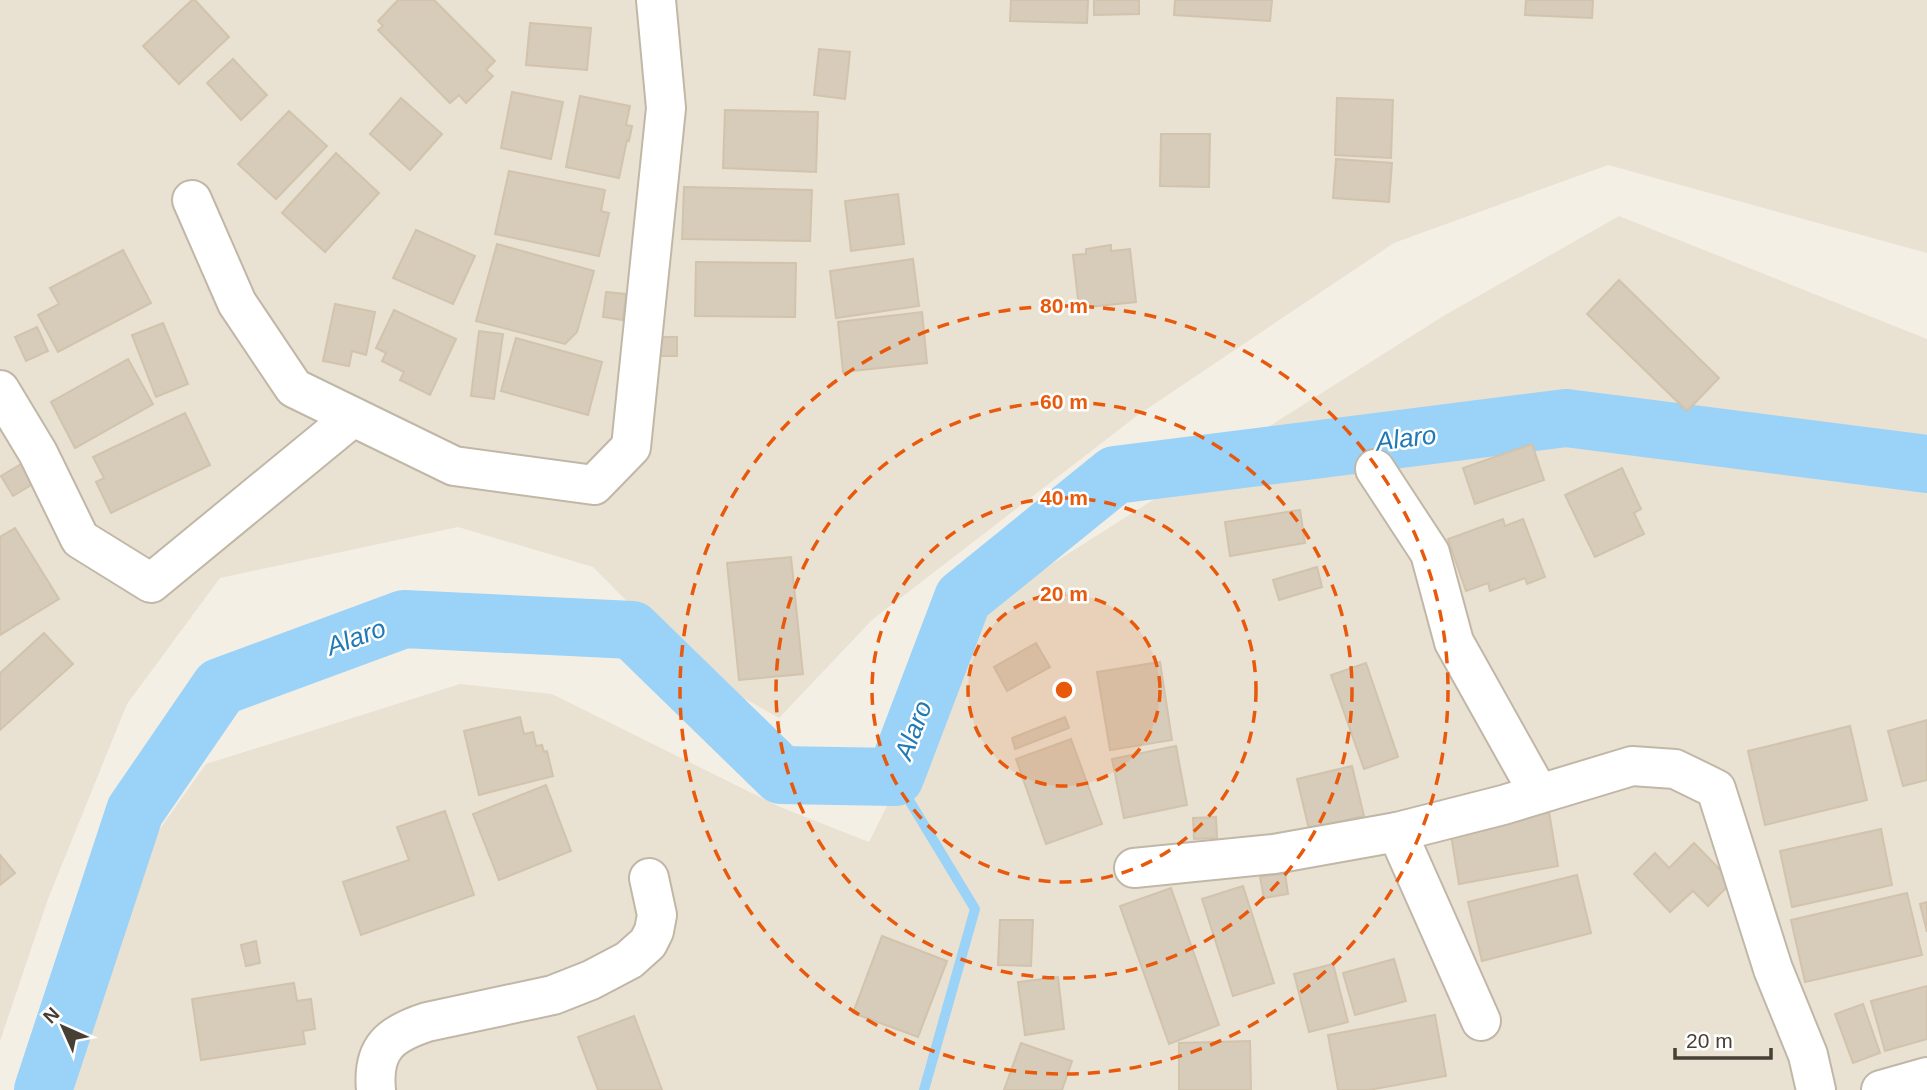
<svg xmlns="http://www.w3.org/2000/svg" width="1927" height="1090" viewBox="0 0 1927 1090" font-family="Helvetica,sans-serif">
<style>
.residential{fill:#e9e1d2}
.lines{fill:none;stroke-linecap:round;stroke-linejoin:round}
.stream{stroke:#9bd2f7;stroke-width:10}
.river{stroke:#9bd2f7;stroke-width:58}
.building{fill:#d7cbb9;stroke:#d2c3ac;stroke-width:2}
.minor-casing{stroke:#c1b7a7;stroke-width:42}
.minor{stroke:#fff;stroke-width:38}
.ring{fill:none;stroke:#e8590c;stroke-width:3.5;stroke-dasharray:12 9}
.labels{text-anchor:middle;stroke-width:5;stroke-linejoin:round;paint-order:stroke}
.water-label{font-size:26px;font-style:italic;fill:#2179b5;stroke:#fff}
.centre{fill:#e8590c;stroke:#fff;stroke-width:3.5}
.ring-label{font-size:21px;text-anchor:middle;font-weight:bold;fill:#e8590c;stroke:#fff;stroke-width:5;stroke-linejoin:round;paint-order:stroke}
</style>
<rect width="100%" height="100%" fill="#f4efe5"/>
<g class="residential">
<polygon points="0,0 1927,0 1927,253 1608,165 1394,243 1138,415 872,620 779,718 697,672 593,567 458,527 220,578 127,704 48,899 0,1041"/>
<polygon points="1619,216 1927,339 1927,1090 24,1090 73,951 206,764 460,684 552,694 780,807 869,842 987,605 1445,315"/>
</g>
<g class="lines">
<polyline class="stream" points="895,777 975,909 924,1090"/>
<polyline class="river" points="43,1090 135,811 220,687 404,619 632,630 781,775 895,777 963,598 1115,475 1566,418 1927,464"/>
</g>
<g class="building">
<polygon points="192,0 195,0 229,37 179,84 143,46"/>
<polygon points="398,0 434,0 495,61 486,70 493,76 466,103 459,95 450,103 378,30 383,26 378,21"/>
<polygon points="1011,0 1088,0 1087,23 1010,21"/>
<polygon points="1094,0 1139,0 1139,14 1094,15"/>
<polygon points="1175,0 1272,0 1270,21 1174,15"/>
<polygon points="1526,0 1593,0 1592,18 1525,15"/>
<polygon points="530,23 591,28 587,70 526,65"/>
<polygon points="819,49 850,52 845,99 814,95"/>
<polygon points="233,59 267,95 241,120 207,83"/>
<polygon points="512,92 563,102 551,159 501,148"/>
<polygon points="580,96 630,106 626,125 632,126 629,141 627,140 619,178 566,167"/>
<polygon points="401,98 442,134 410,170 370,134"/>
<polygon points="1337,98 1393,100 1391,158 1335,155"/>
<polygon points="725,110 818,112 816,172 723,168"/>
<polygon points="289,111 327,146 276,199 238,164"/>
<polygon points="1161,134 1210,134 1209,187 1160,186"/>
<polygon points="336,153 379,193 325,252 282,213"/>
<polygon points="1336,159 1392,163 1389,202 1333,198"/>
<polygon points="509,171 605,190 601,211 609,213 599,256 495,234"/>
<polygon points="684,187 812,190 810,241 682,239"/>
<polygon points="898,194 904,244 851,251 845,201"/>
<polygon points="416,230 475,256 453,304 393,278"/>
<polygon points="497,244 594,271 577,332 565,344 476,321"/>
<polygon points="1111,245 1111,251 1130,249 1136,302 1079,308 1073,255 1086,254 1086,249"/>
<polygon points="123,250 151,303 58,352 38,315 59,304 50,288"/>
<polygon points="913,259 919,306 836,318 830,271"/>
<polygon points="696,262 796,263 795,317 695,316"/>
<polygon points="1619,280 1719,378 1687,411 1587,314"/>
<polygon points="606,292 626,294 623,320 603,317"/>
<polygon points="335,304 375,312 366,355 352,351 349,366 323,361"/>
<polygon points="394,310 456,339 430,395 400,380 404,372 382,361 386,353 376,348"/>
<polygon points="922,312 927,363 843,372 838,322"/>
<polygon points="163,323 188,384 156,397 132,335"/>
<polygon points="37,327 48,351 26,361 15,337"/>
<polygon points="479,331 503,334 494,399 471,396"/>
<rect x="654" y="337" width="23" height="19"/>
<polygon points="516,338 602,362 588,415 501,391"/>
<polygon points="128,359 153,404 75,448 51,402"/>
<polygon points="185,413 210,465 111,513 96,482 104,478 93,457"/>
<polygon points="1532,444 1544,480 1475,504 1463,468"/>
<polygon points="21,464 33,484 13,496 1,476"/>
<polygon points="1622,468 1641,509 1634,513 1644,534 1595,557 1565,495"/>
<polygon points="1300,510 1305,543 1230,556 1225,522"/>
<polygon points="1503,519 1505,526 1523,519 1545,577 1527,584 1525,578 1490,591 1488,583 1466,591 1448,539"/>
<polygon points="15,528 59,599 0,635 0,537"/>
<polygon points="791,557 803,674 739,680 727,563"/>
<polygon points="1317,567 1322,587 1279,600 1273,580"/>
<polygon points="44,633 73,664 0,730 0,673"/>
<polygon points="1036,643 1050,667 1007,691 994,667"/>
<polygon points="1160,662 1172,740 1110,750 1097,672"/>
<polygon points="1366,663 1398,757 1364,769 1331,675"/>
<polygon points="520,717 524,734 533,732 536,746 542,745 544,752 547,751 553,776 479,795 464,731"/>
<polygon points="1065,717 1069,728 1015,749 1012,738"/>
<polygon points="1927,720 1927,780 1903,786 1888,731"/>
<polygon points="1850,726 1867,800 1765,825 1748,751"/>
<polygon points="1071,739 1102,824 1046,844 1016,759"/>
<polygon points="1176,746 1187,805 1124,818 1112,759"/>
<polygon points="1352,766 1364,816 1309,829 1297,779"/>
<polygon points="546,785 571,851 499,880 473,814"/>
<polygon points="445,811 474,895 361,935 343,882 409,860 397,827"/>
<polygon points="1549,812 1558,866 1459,884 1450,829"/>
<polygon points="1216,817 1217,838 1194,839 1193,818"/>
<polygon points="1881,829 1892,885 1792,907 1780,851"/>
<polygon points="1694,843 1732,882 1708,906 1693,891 1670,912 1634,874 1655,853 1669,868"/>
<polygon points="0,855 15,873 0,885"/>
<polygon points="1285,873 1288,894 1264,898 1260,877"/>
<polygon points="1577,875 1591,933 1482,961 1468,902"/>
<polygon points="1243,886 1274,983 1233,996 1202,899"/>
<polygon points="1171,888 1219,1025 1169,1044 1120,906"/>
<polygon points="1907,893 1922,955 1805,982 1791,920"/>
<polygon points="1927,902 1927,932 1920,904"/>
<polygon points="1000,920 1033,920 1031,966 998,965"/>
<polygon points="882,936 947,961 918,1037 853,1013"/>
<polygon points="256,941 260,963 246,966 241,945"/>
<polygon points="1394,959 1406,1001 1355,1015 1343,973"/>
<polygon points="1333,964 1348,1022 1309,1032 1294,974"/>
<polygon points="1058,977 1064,1029 1025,1035 1018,982"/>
<polygon points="294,983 297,1001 311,999 315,1029 303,1031 305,1044 201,1060 192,999"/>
<polygon points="1927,986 1927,1039 1885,1051 1871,1001"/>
<polygon points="1863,1004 1880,1053 1853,1063 1835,1014"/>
<polygon points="1435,1015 1446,1076 1369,1090 1338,1090 1328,1035"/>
<polygon points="634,1016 662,1090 598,1090 578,1037"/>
<polygon points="1250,1041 1251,1090 1179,1090 1179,1043"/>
<polygon points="1021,1043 1072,1061 1062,1090 1004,1090"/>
</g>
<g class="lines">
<g class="minor-casing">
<g id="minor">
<polyline points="192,200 237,303 294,388 454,466 594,485 631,447 666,108 656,0"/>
<polyline points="0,390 38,453 80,539 151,583 353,417"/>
<polyline points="1375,469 1430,553 1454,642 1539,794"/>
<polyline points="1397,832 1481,1021"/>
<polyline points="1134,868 1274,854 1397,832 1503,805 1632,766 1675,769 1716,789 1773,969 1808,1055 1816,1090"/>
<path d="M 376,1090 C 372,1048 390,1034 427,1022 L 553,995 L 591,980 L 629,960 L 648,943 L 654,931 L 657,915 L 649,878"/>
<polyline points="1881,1090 1927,1077"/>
</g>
</g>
<use href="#minor" class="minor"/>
</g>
<circle cx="1064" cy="690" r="96" fill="#e8590c" fill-opacity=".12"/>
<g class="ring">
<circle cx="1064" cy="690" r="96"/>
<circle cx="1064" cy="690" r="192"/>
<circle cx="1064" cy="690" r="288"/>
<circle cx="1064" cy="690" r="384"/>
</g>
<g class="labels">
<g class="water-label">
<text transform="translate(1406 438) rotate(-7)" y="9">Alaro</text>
<text transform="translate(356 637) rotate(-20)" y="9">Alaro</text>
<text transform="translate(913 730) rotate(-69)" y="9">Alaro</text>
</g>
</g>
<circle cx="1064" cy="690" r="10" class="centre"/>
<g class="ring-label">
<text x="1064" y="313">80 m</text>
<text x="1064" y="409">60 m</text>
<text x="1064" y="505">40 m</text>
<text x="1064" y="601">20 m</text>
</g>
<g transform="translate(63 1027) rotate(315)" stroke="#ffffff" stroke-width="5" paint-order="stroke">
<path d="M0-5L12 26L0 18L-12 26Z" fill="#473f34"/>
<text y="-10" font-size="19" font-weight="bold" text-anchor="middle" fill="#473f34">N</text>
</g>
<path d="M1675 1048v10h96v-10" fill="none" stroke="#473f34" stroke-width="3.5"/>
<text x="1686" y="1048" font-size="21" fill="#473f34" stroke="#ffffff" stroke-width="5" paint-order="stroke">20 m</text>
</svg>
